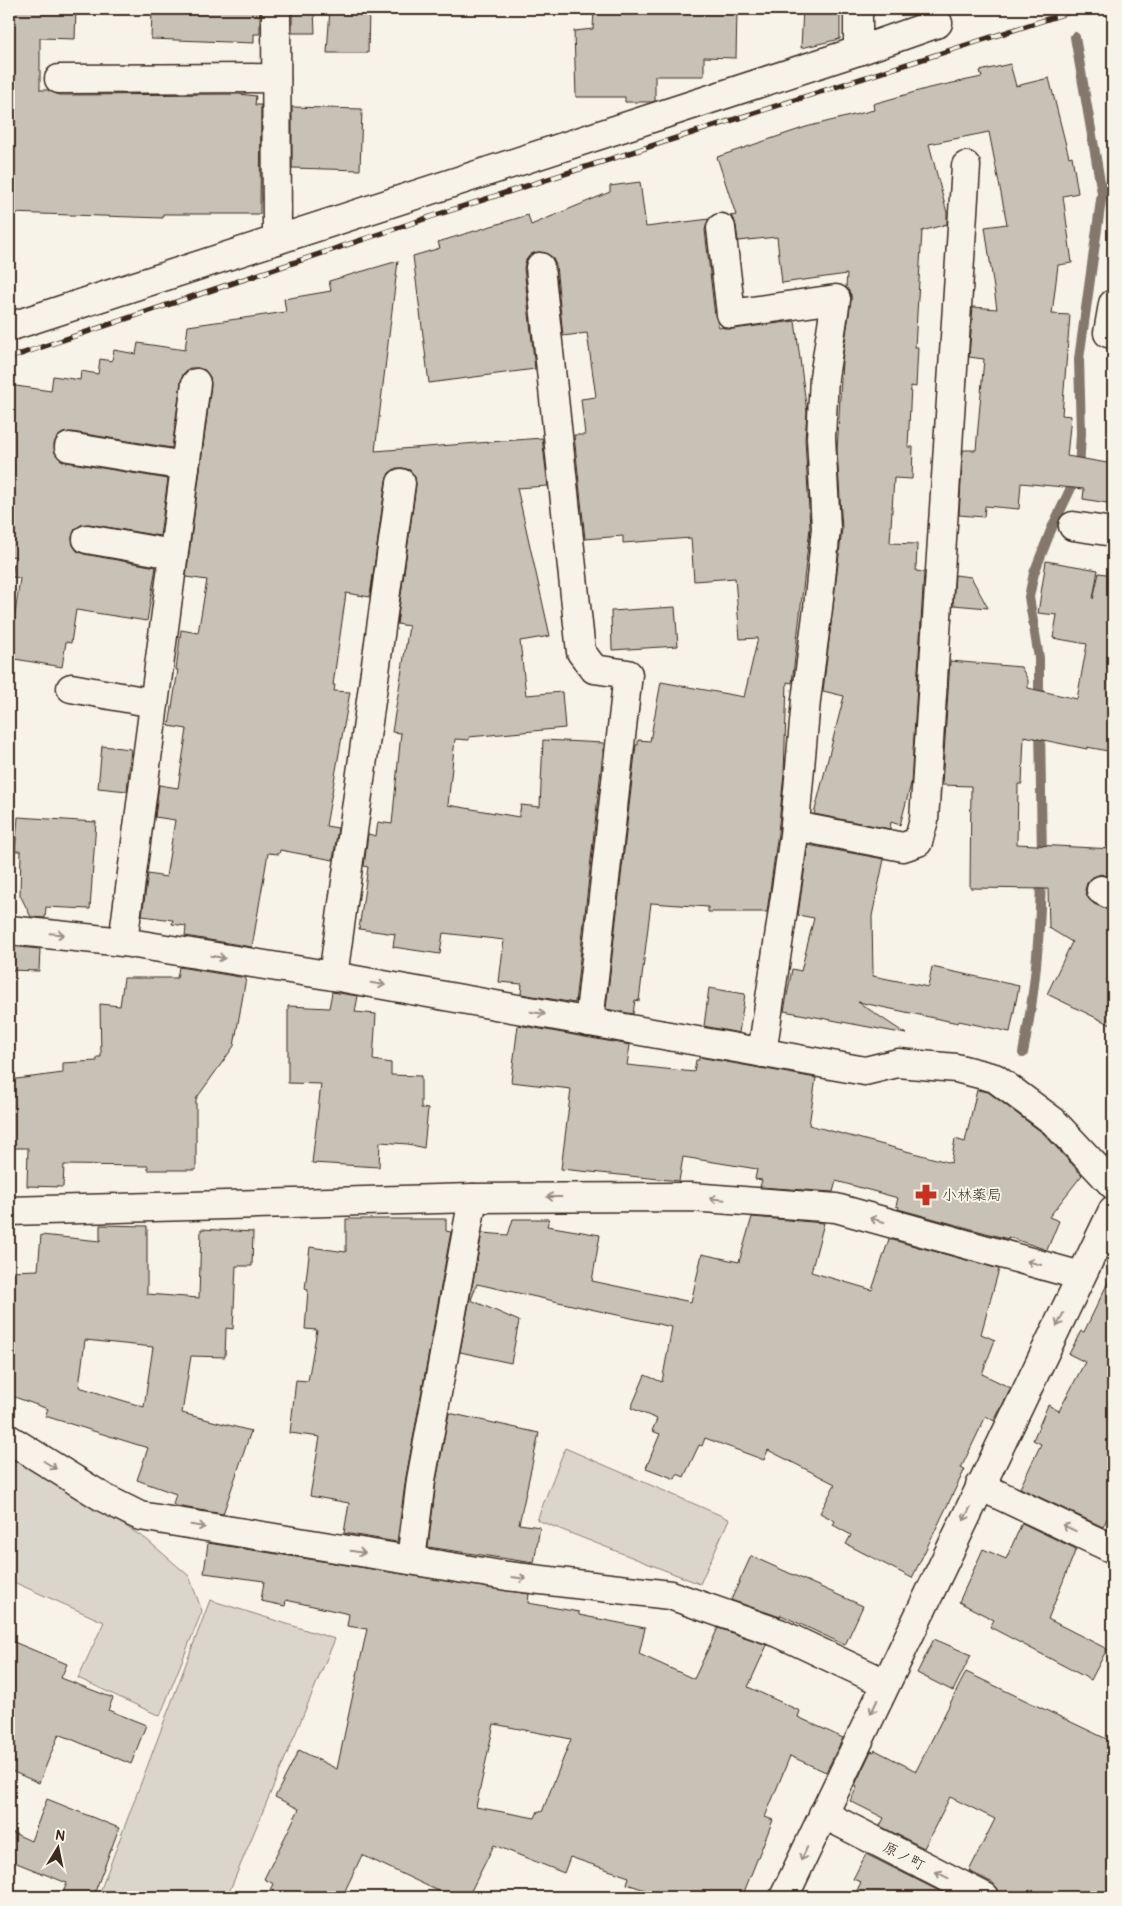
<svg xmlns="http://www.w3.org/2000/svg" width="1122" height="1906" viewBox="0 0 1122 1906" font-family="Pangolin,'Klee One',sans-serif">
<style>
.green{fill:#dbd6cb;stroke:#8b8074}
.lines{fill:none;stroke-linecap:round;stroke-linejoin:round}
.stream{stroke:#84786c;stroke-width:10}
.building{fill:#c8c1b6;stroke:#3b2a1e;fill-rule:evenodd}
.minor-casing{stroke:#3b2a1e;stroke-width:31}
.minor{stroke:#f7f3e8;stroke-width:28}
.rail-casing{stroke:#3b2a1e;stroke-width:5.5}
.rail{stroke:#f7f3e8;stroke-width:4;stroke-dasharray:11;stroke-linecap:butt}
.oneway{stroke:#998e83}
.labels{text-anchor:middle;stroke-width:4;stroke-linejoin:round;paint-order:stroke}
.poi-label{font-size:15px;fill:#3b2a1e;stroke:#f7f3e8;text-anchor:start}
.street-label{font-size:15px;fill:#3b2a1e;stroke:#f7f3e8}
</style>
<rect width="100%" height="100%" fill="#f7f3e8"/>
<filter id="ink" filterUnits="userSpaceOnUse"><feTurbulence type="fractalNoise" baseFrequency=".02" numOctaves="2"/><feDisplacementMap in="SourceGraphic" scale="10" xChannelSelector="R" yChannelSelector="G"/><feConvolveMatrix kernelMatrix="1 2 1 2 8 2 1 2 1" color-interpolation-filters="sRGB"/></filter>
<g filter="url(#ink)">
<g class="green">
<polygon points="565,1448 729,1519 700,1584 537,1520"/>
<polygon points="9,1453 146,1539 189,1576 202,1611 160,1716 78,1678 104,1622 9,1580"/>
<polygon points="210,1600 335,1639 227,1897 98,1897"/>
</g>
<g class="lines">
<g class="stream">
<polyline points="1039,703 1039,658 1029,597 1034,573 1051,530 1079,471 1081,433 1079,359 1102,193 1075,37"/>
<polyline points="1040,725 1042,858"/>
<path d="M 1023,1053 C 1035,995 1040,935 1041,875"/>
</g>
</g>
<g class="building">
<polygon points="9,9 76,9 75,39 40,38 40,90 48,90 59,95 239,94 256,96 255,105 261,105 260,214 163,214 163,218 9,213"/>
<polygon points="152,9 260,9 260,34 254,34 254,43 151,39"/>
<polygon points="292,9 314,9 315,33 292,33"/>
<polygon points="330,9 369,9 368,53 327,53"/>
<polygon points="594,9 737,9 736,58 704,57 704,76 655,76 655,101 652,102 625,102 625,97 576,97 574,31 593,29"/>
<polygon points="803,9 840,9 840,39 801,48"/>
<polygon points="1010,64 1016,86 1049,78 1069,157 1072,156 1078,193 1063,196 1072,263 1058,265 1052,314 1070,315 1062,415 1071,416 1067,456 1113,464 1113,504 1083,499 1084,489 1021,483 1019,509 985,506 984,517 959,515 963,450 976,450 984,359 969,357 973,307 997,309 985,227 1007,224 989,132 929,144 947,213 947,224 922,231 915,347 918,347 916,387 911,386 908,447 913,447 912,479 894,478 890,543 917,544 916,571 924,572 911,784 900,825 891,822 890,829 814,814 844,696 823,691 842,529 837,451 842,361 851,301 851,295 846,287 847,274 782,283 777,237 738,241 736,226 734,219 730,216 736,215 717,157 806,127 874,110 873,104 929,88 982,77 980,71"/>
<polygon points="292,107 362,109 360,170 292,168"/>
<polygon points="640,182 646,227 709,219 705,230 715,316 719,327 733,329 795,321 807,412 805,439 810,528 792,683 787,682 784,774 778,833 767,912 708,912 708,907 651,903 639,1001 635,1000 633,1014 606,1009 636,745 638,745 638,740 650,741 661,682 744,697 758,638 740,639 735,578 694,581 691,538 623,543 623,536 585,539 574,435 585,435 581,399 596,397 587,333 563,336 556,265 552,257 546,253 538,252 531,254 526,260 524,268 535,369 429,383 413,256 440,248 438,242 528,215 531,225 610,192 610,186"/>
<polygon points="398,261 375,451 542,438 548,486 517,488 550,636 520,641 526,695 562,692 565,728 469,737 469,740 455,739 448,805 519,817 521,805 540,807 543,740 604,743 575,1003 521,994 522,984 499,982 504,940 443,933 440,954 393,947 395,934 359,929 368,867 364,866 368,834 376,836 378,822 392,824 401,733 392,732 409,626 397,624 416,485 415,477 410,470 403,468 396,468 389,473 386,480 370,597 346,593 333,685 335,685 334,691 350,692 326,826 338,828 333,860 280,850 279,854 268,853 252,947 185,936 186,926 172,924 173,920 142,916 148,874 166,877 175,820 155,817 159,785 178,788 187,729 169,726 178,670 176,670 181,630 198,633 207,580 186,577 211,385 210,377 205,370 198,368 190,368 183,374 181,381 172,448 72,432 63,433 57,437 54,444 55,453 60,459 66,462 168,479 160,536 89,524 81,525 75,529 72,537 73,545 77,551 84,554 156,567 147,621 76,610 71,643 66,642 62,667 9,658 20,578 12,577 15,556 9,557 9,385 51,391 53,376 80,380 81,371 98,374 100,359 112,361 114,350 136,354 138,343 185,350 188,326 286,312 284,299 331,291 329,281"/>
<polygon points="1046,561 1098,570 1093,599 1099,573 1113,575 1113,752 1087,747 1087,749 1024,736 1022,784 1018,784 1017,844 1113,849 1113,879 1101,874 1093,877 1087,883 1085,890 1088,898 1094,904 1113,912 1113,1026 1047,994 1072,942 1049,928 1048,889 970,888 971,786 942,785 950,661 1021,667 1028,680 1028,688 1077,699 1087,644 1053,638 1057,615 1038,613"/>
<polygon points="955,575 971,577 988,608 953,605"/>
<polygon points="675,607 678,646 612,650 611,611"/>
<polygon points="102,746 131,749 127,791 98,788"/>
<polygon points="18,817 96,822 90,909 46,907 45,918 31,917 20,895 21,851 15,851"/>
<polygon points="808,845 884,859 872,916 873,976 928,987 932,967 1019,986 1010,1032 959,1021 958,1023 858,1002 906,1034 784,1011 792,969 801,971 814,918 798,915"/>
<polygon points="9,946 40,949 39,971 9,970"/>
<polygon points="179,967 246,978 234,1046 196,1099 196,1170 148,1170 148,1166 64,1165 63,1187 27,1186 28,1148 9,1148 9,1080 63,1073 63,1063 97,1061 97,1057 101,1057 100,1004 120,1006 124,978 177,978"/>
<polygon points="709,988 745,994 739,1033 704,1026"/>
<polygon points="332,992 358,996 355,1012 376,1014 373,1060 391,1063 391,1075 421,1076 421,1108 428,1109 424,1148 408,1144 380,1142 379,1167 312,1163 321,1084 288,1083 288,1006 329,1008"/>
<polygon points="518,1025 630,1045 627,1065 694,1072 696,1060 699,1060 699,1057 816,1078 809,1125 951,1163 955,1139 965,1142 977,1090 988,1092 1043,1133 1082,1175 1049,1217 1059,1221 1047,1250 1008,1237 1008,1239 898,1209 899,1207 896,1206 898,1198 836,1181 833,1192 760,1187 762,1180 755,1179 757,1169 683,1157 679,1181 561,1169 571,1089 511,1082"/>
<polygon points="752,1217 824,1223 811,1272 872,1290 889,1239 999,1269 981,1334 995,1340 982,1374 1011,1388 994,1421 986,1416 961,1468 965,1469 912,1578 846,1544 851,1535 833,1525 835,1521 820,1513 835,1484 768,1450 764,1460 705,1438 702,1446 699,1445 684,1477 677,1474 675,1479 646,1468 660,1434 652,1431 657,1419 631,1408 645,1375 662,1382 672,1327 477,1284 471,1300 519,1321 511,1363 460,1352 482,1233 508,1235 513,1219 549,1219 547,1226 600,1235 592,1281 691,1302 702,1254 739,1262"/>
<polygon points="346,1219 446,1219 446,1231 451,1232 406,1477 397,1542 344,1533 349,1503 310,1496 320,1437 290,1433 296,1380 308,1381 317,1330 305,1329 308,1290 305,1289 310,1247 346,1252"/>
<path d="M 100,1225 L 147,1226 L 147,1294 L 199,1298 L 201,1229 L 253,1232 L 252,1266 L 236,1266 L 233,1329 L 226,1328 L 225,1357 L 191,1356 L 182,1413 L 251,1431 L 223,1514 L 176,1506 L 173,1504 L 176,1494 L 137,1480 L 148,1448 L 45,1416 L 48,1409 L 9,1395 L 9,1271 L 38,1270 L 41,1235 L 100,1241 ZM 85,1340 L 153,1347 L 144,1407 L 79,1387 Z"/>
<polygon points="1113,1272 1113,1506 1103,1527 1020,1488 1041,1444 1033,1440 1048,1405 1059,1411 1085,1362 1069,1354 1081,1331 1084,1332"/>
<polygon points="449,1413 539,1433 519,1524 540,1527 534,1563 428,1547 436,1482"/>
<polygon points="1022,1523 1076,1549 1048,1619 1107,1649 1091,1680 990,1627 994,1620 959,1602 983,1549 1006,1559"/>
<path d="M 208,1543 L 529,1594 L 528,1603 L 579,1612 L 579,1615 L 645,1628 L 639,1654 L 694,1679 L 718,1628 L 767,1645 L 748,1687 L 800,1711 L 798,1717 L 843,1738 L 826,1772 L 790,1756 L 765,1817 L 773,1820 L 742,1897 L 666,1897 L 627,1884 L 629,1877 L 570,1857 L 564,1873 L 494,1845 L 468,1897 L 451,1897 L 362,1855 L 342,1897 L 267,1897 L 274,1884 L 264,1879 L 299,1809 L 275,1797 L 299,1750 L 337,1769 L 367,1629 L 347,1626 L 349,1614 L 286,1600 L 285,1606 L 261,1601 L 264,1581 L 204,1573 ZM 494,1724 L 571,1739 L 542,1812 L 538,1811 L 535,1818 L 476,1807 Z"/>
<polygon points="751,1556 863,1606 845,1645 781,1615 780,1617 731,1600"/>
<polygon points="934,1639 971,1655 953,1691 917,1673"/>
<polygon points="9,1640 67,1664 61,1678 113,1698 108,1710 146,1725 131,1764 59,1734 39,1783 9,1770"/>
<polygon points="966,1672 1113,1742 1113,1897 1000,1897 998,1889 993,1883 969,1871 995,1819 950,1797 924,1848 880,1826 884,1818 850,1801 857,1787 855,1785 871,1751 874,1752 875,1750 916,1771"/>
<polygon points="47,1799 119,1828 93,1897 61,1897 67,1883 9,1860 9,1831 31,1841"/>
<polygon points="866,1854 951,1897 854,1897 861,1882 853,1879"/>
</g>
<g class="lines">
<g class="minor-casing">
<g id="minor">
<polyline points="276,9 277,240"/>
<polyline points="858,9 858,51"/>
<polyline points="59,79 276,78"/>
<polyline points="721,228 731,314 836,299 824,377 821,438 826,528 818,608 806,700 794,835 762,1053"/>
<polyline points="540,267 581,652 594,669 628,674 589,1022"/>
<polyline points="1113,304 1108,333 1113,334"/>
<polyline points="9,327 858,51 938,23"/>
<polyline points="69,447 185,466"/>
<polyline points="1073,526 1113,532"/>
<polyline points="87,539 173,554"/>
<polyline points="71,688 154,703"/>
<polyline points="795,826 903,847 918,842 924,820 966,166"/>
<polyline points="1101,890 1113,896"/>
<polyline points="9,930 123,942 333,976 865,1071 898,1063 956,1068 995,1078 1053,1121 1113,1185"/>
<polyline points="123,942 196,383"/>
<polyline points="333,976 401,483"/>
<polyline points="9,1211 473,1198 691,1197 836,1208 1081,1276"/>
<polyline points="9,1439 104,1498 140,1516 507,1576 670,1595 779,1633 885,1683"/>
<polyline points="980,1486 1113,1549"/>
<polyline points="411,1560 421,1480 473,1198"/>
<polyline points="823,1814 985,1897"/>
<polyline points="784,1897 1113,1210"/>
</g>
</g>
<use href="#minor" class="minor"/>
<g class="rail-casing">
<polyline id="rail" points="9,358 436,215 1079,9"/>
</g>
<use href="#rail" class="rail"/>
</g>
<defs><path id="oneway-shaft" d="M-6 0H5M1.5-3L5.5 0L1.5 3" fill="none" stroke-width="1.6" stroke-linecap="round" stroke-linejoin="round" transform="scale(1.25)"/></defs>
<g class="oneway">
<use href="#oneway-shaft" transform="translate(57 934) rotate(5)"/>
<use href="#oneway-shaft" transform="translate(218 957) rotate(9)"/>
<use href="#oneway-shaft" transform="translate(378 984) rotate(10)"/>
<use href="#oneway-shaft" transform="translate(538 1013) rotate(10)"/>
<use href="#oneway-shaft" transform="translate(554 1197) rotate(180)"/>
<use href="#oneway-shaft" transform="translate(717 1199) rotate(-175)"/>
<use href="#oneway-shaft" transform="translate(877 1220) rotate(-165)"/>
<use href="#oneway-shaft" transform="translate(1034 1263) rotate(-165)"/>
<use href="#oneway-shaft" transform="translate(1060 1320) rotate(116)"/>
<use href="#oneway-shaft" transform="translate(50 1465) rotate(32)"/>
<use href="#oneway-shaft" transform="translate(967 1514) rotate(116)"/>
<use href="#oneway-shaft" transform="translate(198 1526) rotate(9)"/>
<use href="#oneway-shaft" transform="translate(1069 1528) rotate(-155)"/>
<use href="#oneway-shaft" transform="translate(358 1552) rotate(9)"/>
<use href="#oneway-shaft" transform="translate(519 1578) rotate(7)"/>
<use href="#oneway-shaft" transform="translate(874 1707) rotate(116)"/>
<use href="#oneway-shaft" transform="translate(804 1854) rotate(115)"/>
<use href="#oneway-shaft" transform="translate(942 1875) rotate(-153)"/>
</g>
</g>
<defs>
<g id="pharmacy-bare" transform="scale(1.725)"><path d="M-2-6h4v4h4v4h-4v4h-4v-4h-4v-4h4Z" fill="#c8321e" stroke="#f7f3e8" stroke-width="2.5" paint-order="stroke"/></g>
</defs>
<g fill-rule="evenodd">
<use href="#pharmacy-bare" x="926" y="1195"/>
</g>
<g class="labels">
<g class="poi-label">
<text x="942" y="1200">小林薬局</text>
</g>
<g class="street-label">
<text transform="translate(904 1856) rotate(27)" y="5">原ノ町</text>
</g>
</g>
<rect width="1122" height="1906" fill="none" stroke="#f7f3e8" stroke-width="30"/>
<rect x="15" y="15" width="1092" height="1876" fill="none" stroke="#3b2a1e" stroke-width="2" filter="url(#ink)"/>
<g transform="translate(58 1848) rotate(10)" stroke="#f7f3e8" stroke-width="4" paint-order="stroke">
<path d="M0-4L9 19L0 12L-9 19Z" fill="#3b2a1e"/>
<text y="-8" font-size="14" font-weight="bold" text-anchor="middle" fill="#3b2a1e">N</text>
</g>
</svg>
